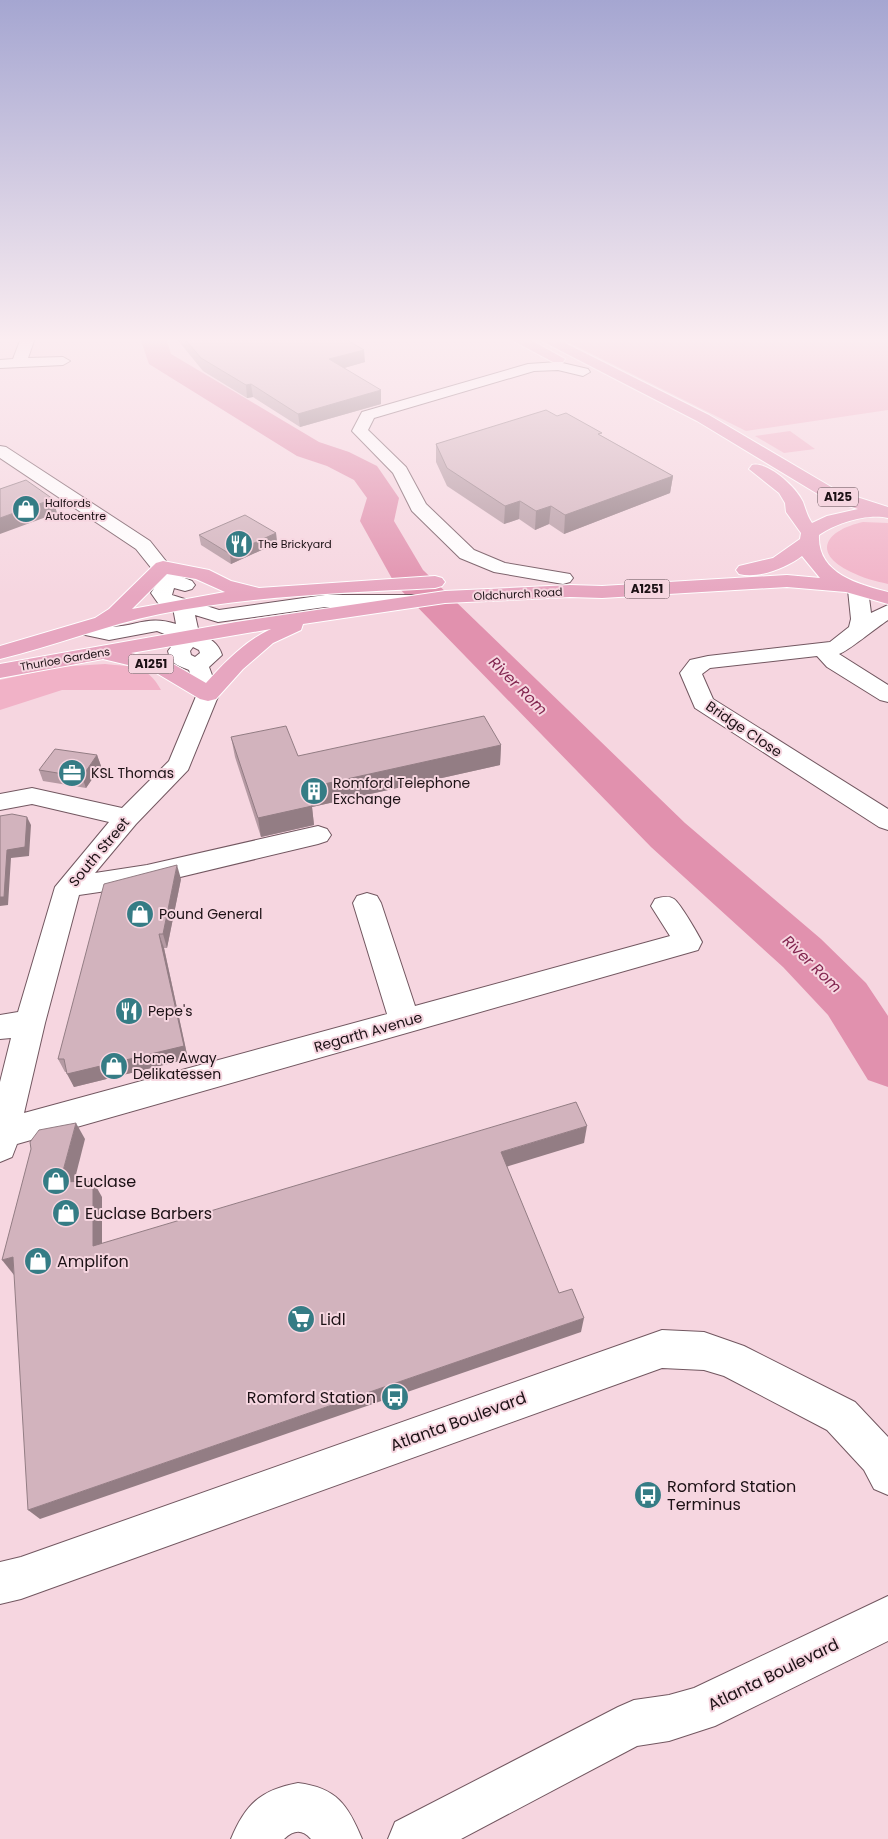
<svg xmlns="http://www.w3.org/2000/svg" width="888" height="1839" viewBox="0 0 888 1839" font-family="Poppins,sans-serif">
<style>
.green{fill:#f1b2c7}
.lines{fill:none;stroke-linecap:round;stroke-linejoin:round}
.river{fill:#e191ae;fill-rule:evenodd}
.minor-casing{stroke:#725760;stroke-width:2}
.major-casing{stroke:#fff;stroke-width:2}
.minor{fill:#fff;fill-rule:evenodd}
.major{fill:#e7a6c0;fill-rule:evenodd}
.wall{fill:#b59aa3}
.shaded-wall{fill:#937d84}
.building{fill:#d2b3bd;stroke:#937d84}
.labels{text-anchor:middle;stroke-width:4;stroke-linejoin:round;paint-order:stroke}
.far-poi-label{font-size:11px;fill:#1c1115;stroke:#f6d6e0;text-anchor:start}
.far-street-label{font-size:11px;fill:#1c1115;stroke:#f6d6e0}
.shield{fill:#f6d6e0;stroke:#5d4c52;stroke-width:1}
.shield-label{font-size:12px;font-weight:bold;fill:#1c1115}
.street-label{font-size:14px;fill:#1c1115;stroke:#f6d6e0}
.poi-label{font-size:14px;fill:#1c1115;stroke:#f6d6e0;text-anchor:start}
.water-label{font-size:15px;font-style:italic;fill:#832650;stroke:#f6d6e0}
.near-poi-label{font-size:16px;fill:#1c1115;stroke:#f6d6e0;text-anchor:start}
.near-street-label{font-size:16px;fill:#1c1115;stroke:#f6d6e0}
</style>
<rect width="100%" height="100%" fill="#f6d6e0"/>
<g class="green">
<polygon points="560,338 888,338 888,410 746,431"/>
<polygon points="790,431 815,449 784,453 755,436"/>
<path d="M 863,522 L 888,523 L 888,584 C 875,581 863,578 851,572 C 810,552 827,530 863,522 Z"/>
<path d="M 105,664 C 132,667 147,664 161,690 L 62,690 L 0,710 L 0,680 L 58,667 Z"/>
</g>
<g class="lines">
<polygon class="river" points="140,338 166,338 171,354 319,442 349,452 377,466 399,498 394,521 423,570 685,823 821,939 866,983 888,1016 888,1087 868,1080 828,1015 783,967 651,847 395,584 360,521 367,498 354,480 327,466 297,456 149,364"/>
<g class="minor-casing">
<g id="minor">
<polygon points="21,338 35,338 28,358 63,357 70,361 63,365 0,368 0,360 13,359"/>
<polygon points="558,362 588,369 590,372 583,376 558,370 534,371 374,418 368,430 406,467 426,504 474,550 505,563 570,574 573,578 570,582 563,584 494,572 460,558 412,511 393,473 352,431 362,412 528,364"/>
<path d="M 0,446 L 6,447 L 150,541 L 177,575 L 192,581 L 195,585 L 192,589 L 185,591 L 174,588 L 172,595 L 219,610 L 325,595 L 412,595 L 419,597 L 422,601 L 419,605 L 412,607 L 325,607 L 218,622 L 195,615 L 199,633 C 210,639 218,642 222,655 L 209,667 L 219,694 L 188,770 L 136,824 L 95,873 L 147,865 L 318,826 L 327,829 L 331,835 L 327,841 L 318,844 L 147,885 L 79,895 L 45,1023 L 24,1113 L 387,1014 L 353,903 L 357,896 L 367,893 L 377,896 L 381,903 L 415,1006 L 670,936 L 651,906 L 655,899 C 661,897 668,895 674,899 C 680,903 698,934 702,942 L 698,950 L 17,1144 L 12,1157 L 0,1162 L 0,1082 L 11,1038 L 0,1039 L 0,1015 L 18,1012 L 55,887 L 109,822 L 32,804 L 0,810 L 0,794 L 32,788 L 122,808 L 169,761 L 197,694 L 189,670 C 177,665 171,664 168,651 L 177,639 L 157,631 L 109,640 L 76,633 L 73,629 L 76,625 C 88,622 98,628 111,627 C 137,626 149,615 176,624 L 173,608 L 158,603 L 151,593 L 160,579 L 136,549 L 0,458 ZM 193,647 L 199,650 L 200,653 L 195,657 L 191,655 L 190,651 Z"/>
<path d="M 858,584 L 865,586 L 868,590 L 871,613 L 888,605 L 888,620 C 877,627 847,652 839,654 L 888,685 L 888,702 L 880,700 L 827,667 L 817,656 L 710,668 L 702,674 L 713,699 L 888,809 L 888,830 L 879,827 L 695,708 L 680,673 L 690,660 L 708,656 L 830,642 L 849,627 L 851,619 L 848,590 L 851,586 Z"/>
<polygon points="662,1330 704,1332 744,1346 855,1402 888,1437 888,1495 874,1489 864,1470 827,1430 724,1376 704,1370 662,1368 21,1599 0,1604 0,1562 21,1557"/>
<polygon points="888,1596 888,1641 715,1726 669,1741 637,1746 461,1839 388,1839 395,1822 618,1707 634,1700 669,1695 694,1688"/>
<path d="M 298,1783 C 337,1788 348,1805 362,1839 L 311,1839 C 302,1829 294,1830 284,1839 L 231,1839 C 245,1805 260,1790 298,1783 Z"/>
</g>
</g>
<g class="major-casing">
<g id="major">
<polygon points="508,338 527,338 565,359 563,362 553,362"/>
<path d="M 536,338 L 555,338 L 709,415 L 838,491 L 888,507 L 888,518 C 868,513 836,523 819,535 C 817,573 857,584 888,592 L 888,604 L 846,592 L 787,587 L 602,598 L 570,597 L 445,603 L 303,624 L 301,630 L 273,643 L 243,669 L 216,699 L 208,701 L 200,699 L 153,671 L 103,659 L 0,678 L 0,664 L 236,622 L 445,591 L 570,585 L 602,586 L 787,575 L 820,578 L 802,556 C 786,568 759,579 739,574 L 736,570 L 739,566 L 773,558 L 800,539 L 801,533 L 786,512 L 785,503 L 779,493 L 749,469 L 752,465 C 768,461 797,488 803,502 C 806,510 807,516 812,523 L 827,516 L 858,509 L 826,499 L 697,421 ZM 271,629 C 245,641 225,662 206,683 L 168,661 L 131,653 Z"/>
<path d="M 163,561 L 209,570 L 231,581 L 259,588 L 435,576 L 442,578 L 445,582 L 442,586 L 435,588 C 343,593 250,596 160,614 C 106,625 54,646 0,659 L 0,646 L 95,618 L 109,609 L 156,563 ZM 167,574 L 196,579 L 225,592 L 132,609 Z"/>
</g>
</g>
<use href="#minor" class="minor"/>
<use href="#major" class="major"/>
</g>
<g class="wall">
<polygon points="176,338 344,338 365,362 344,368 381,404 300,427 253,397 247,398 203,371"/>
<polygon points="557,416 602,436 673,476 670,493 564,534 549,524 535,530 519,519 504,524 447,486 436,462 436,444"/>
<polygon points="276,533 277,543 231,564 201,545 199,535"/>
<polygon points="231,737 298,756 501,745 500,765 312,807 314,825 261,837 235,757"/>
<polygon points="97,755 101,766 86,788 43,781 39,770"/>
<polygon points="181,879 167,948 164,948 188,1059 74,1087 67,1072 65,1072 58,1059"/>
</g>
<g class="shaded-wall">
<polygon points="364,350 365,362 330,372 329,359"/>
<polygon points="251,384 253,397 247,398 246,385"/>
<polygon points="381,390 381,404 300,427 298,414"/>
<polygon points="673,476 670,493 564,534 565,515"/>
<polygon points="53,499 57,513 0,534 0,518"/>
<polygon points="520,501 519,519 504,524 505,506"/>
<polygon points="551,506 549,524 535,530 536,511"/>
<polygon points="276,533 277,543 231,564 230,554"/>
<polygon points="501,745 500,765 312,807 314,825 261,837 258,818 306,788"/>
<polygon points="97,755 101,766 86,788 82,777"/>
<polygon points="27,817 31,825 29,856 11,858 8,905 0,906 0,897 7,850"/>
<polygon points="177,865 181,879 167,948 163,934"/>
<polygon points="159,934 164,948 188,1059 74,1087 67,1074"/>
<polygon points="76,1123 85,1139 70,1198 60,1182"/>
<polygon points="587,1126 584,1143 499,1169 501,1152"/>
<polygon points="93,1181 102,1197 102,1261 93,1246"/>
<polygon points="13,1257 14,1275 2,1260"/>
<polygon points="584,1318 581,1332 40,1519 28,1510"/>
</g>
<g class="building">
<polygon points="184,338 344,338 364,350 329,359 381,390 298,414 251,384 246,385 201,358"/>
<polygon points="546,410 557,416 566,413 602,433 598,434 673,476 565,515 551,506 536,511 520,501 505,506 447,468 436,444"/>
<polygon points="26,480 53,499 0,518 0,489"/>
<polygon points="245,515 276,533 230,554 199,535"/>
<polygon points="484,716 501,745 306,788 312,806 258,818 231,737 286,726 298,756"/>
<polygon points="55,749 97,755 82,777 39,770"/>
<polygon points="12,814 27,817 25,847 7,850 4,897 0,897 0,816"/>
<polygon points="177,865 163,934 159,934 184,1046 67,1074 64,1059 58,1059 104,884"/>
<polygon points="576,1102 587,1126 501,1152 559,1293 572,1289 584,1318 28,1510 13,1257 2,1260 31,1149 30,1142 39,1130 76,1123 60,1182 93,1181 93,1246"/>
</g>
<linearGradient id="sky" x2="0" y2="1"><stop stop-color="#a5a6d1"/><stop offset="0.57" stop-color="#fbedf1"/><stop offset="1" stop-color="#fbedf1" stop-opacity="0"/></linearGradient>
<rect width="888" height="596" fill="url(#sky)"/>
<defs>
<g id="shop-disc" transform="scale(1.4375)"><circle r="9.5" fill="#357c85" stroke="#f6d6e0"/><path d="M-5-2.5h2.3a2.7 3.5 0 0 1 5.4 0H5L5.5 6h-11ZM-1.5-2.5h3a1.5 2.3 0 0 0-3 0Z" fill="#fff"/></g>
<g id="restaurant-disc" transform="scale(1.4375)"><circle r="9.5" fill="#357c85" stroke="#f6d6e0"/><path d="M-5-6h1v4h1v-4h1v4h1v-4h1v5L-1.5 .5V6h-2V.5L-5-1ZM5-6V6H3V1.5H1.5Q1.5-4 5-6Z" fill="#fff"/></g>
<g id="office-disc" transform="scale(1.4375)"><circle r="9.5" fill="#357c85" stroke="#f6d6e0"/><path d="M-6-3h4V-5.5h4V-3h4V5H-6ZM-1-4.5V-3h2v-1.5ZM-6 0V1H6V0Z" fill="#fff"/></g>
<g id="building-disc" transform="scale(1.4375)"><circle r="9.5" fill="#357c85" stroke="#f6d6e0"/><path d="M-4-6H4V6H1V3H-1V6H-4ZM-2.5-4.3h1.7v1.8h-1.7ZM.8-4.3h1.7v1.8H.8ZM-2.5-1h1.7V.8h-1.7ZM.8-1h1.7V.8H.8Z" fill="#fff"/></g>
<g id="supermarket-disc" transform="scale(1.4375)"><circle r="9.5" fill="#357c85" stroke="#f6d6e0"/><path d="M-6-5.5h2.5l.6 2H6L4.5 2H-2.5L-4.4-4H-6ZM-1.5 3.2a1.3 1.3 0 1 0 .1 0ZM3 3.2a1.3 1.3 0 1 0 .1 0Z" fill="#fff"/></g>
<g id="bus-disc" transform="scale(1.4375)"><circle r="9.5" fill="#357c85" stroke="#f6d6e0"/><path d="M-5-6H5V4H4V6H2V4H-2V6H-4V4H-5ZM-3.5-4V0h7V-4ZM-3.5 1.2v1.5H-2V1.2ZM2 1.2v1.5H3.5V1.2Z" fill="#fff"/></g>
</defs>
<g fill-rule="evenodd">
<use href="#shop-disc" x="26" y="509"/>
<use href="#restaurant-disc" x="239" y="544"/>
<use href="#office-disc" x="72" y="773"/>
<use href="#building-disc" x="314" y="791"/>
<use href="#shop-disc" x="140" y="914"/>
<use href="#restaurant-disc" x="129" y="1011"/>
<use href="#shop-disc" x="114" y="1066"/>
<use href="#shop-disc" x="56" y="1181"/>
<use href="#shop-disc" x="66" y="1213"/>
<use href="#shop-disc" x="38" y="1261"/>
<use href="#supermarket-disc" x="301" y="1319"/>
<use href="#bus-disc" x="395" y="1397"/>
<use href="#bus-disc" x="648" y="1495"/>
</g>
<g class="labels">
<g class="far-poi-label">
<text x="45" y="507">Halfords<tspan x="45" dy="13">Autocentre</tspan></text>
<text x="258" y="548">The Brickyard</text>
</g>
<g class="far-street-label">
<text transform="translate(518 594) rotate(-3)" y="4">Oldchurch Road</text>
<text transform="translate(65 659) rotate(-10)" y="4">Thurloe Gardens</text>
</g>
<g class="shield">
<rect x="818" y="487.5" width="40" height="19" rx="4"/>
<rect x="624.5" y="579.5" width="45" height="19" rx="4"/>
<rect x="128.5" y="654.5" width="45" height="19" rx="4"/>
</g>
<g class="shield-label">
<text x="838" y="501">A125</text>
<text x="647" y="593">A1251</text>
<text x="151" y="668">A1251</text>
</g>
<g class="street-label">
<text transform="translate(744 729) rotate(34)" y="5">Bridge Close</text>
<text transform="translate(99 852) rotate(-50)" y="5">South Street</text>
<text transform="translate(368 1032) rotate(-16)" y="5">Regarth Avenue</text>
</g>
<g class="poi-label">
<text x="91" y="778">KSL Thomas</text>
<text x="333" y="788">Romford Telephone<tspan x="333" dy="16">Exchange</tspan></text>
<text x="159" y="919">Pound General</text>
<text x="148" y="1016">Pepe's</text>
<text x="133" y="1063">Home Away<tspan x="133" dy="16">Delikatessen</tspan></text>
</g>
<g class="water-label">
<text transform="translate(518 686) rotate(45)" y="5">River Rom</text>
<text transform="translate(812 964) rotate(44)" y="5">River Rom</text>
</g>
<g class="near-poi-label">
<text x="75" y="1187">Euclase</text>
<text x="85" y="1219">Euclase Barbers</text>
<text x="57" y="1267">Amplifon</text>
<text x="320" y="1325">Lidl</text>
<text x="376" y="1403" text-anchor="end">Romford Station</text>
<text x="667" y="1492">Romford Station<tspan x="667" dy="18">Terminus</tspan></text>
</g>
<g class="near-street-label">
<text transform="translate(458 1421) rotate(-20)" y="6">Atlanta Boulevard</text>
<text transform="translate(773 1674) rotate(-26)" y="6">Atlanta Boulevard</text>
</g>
</g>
</svg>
